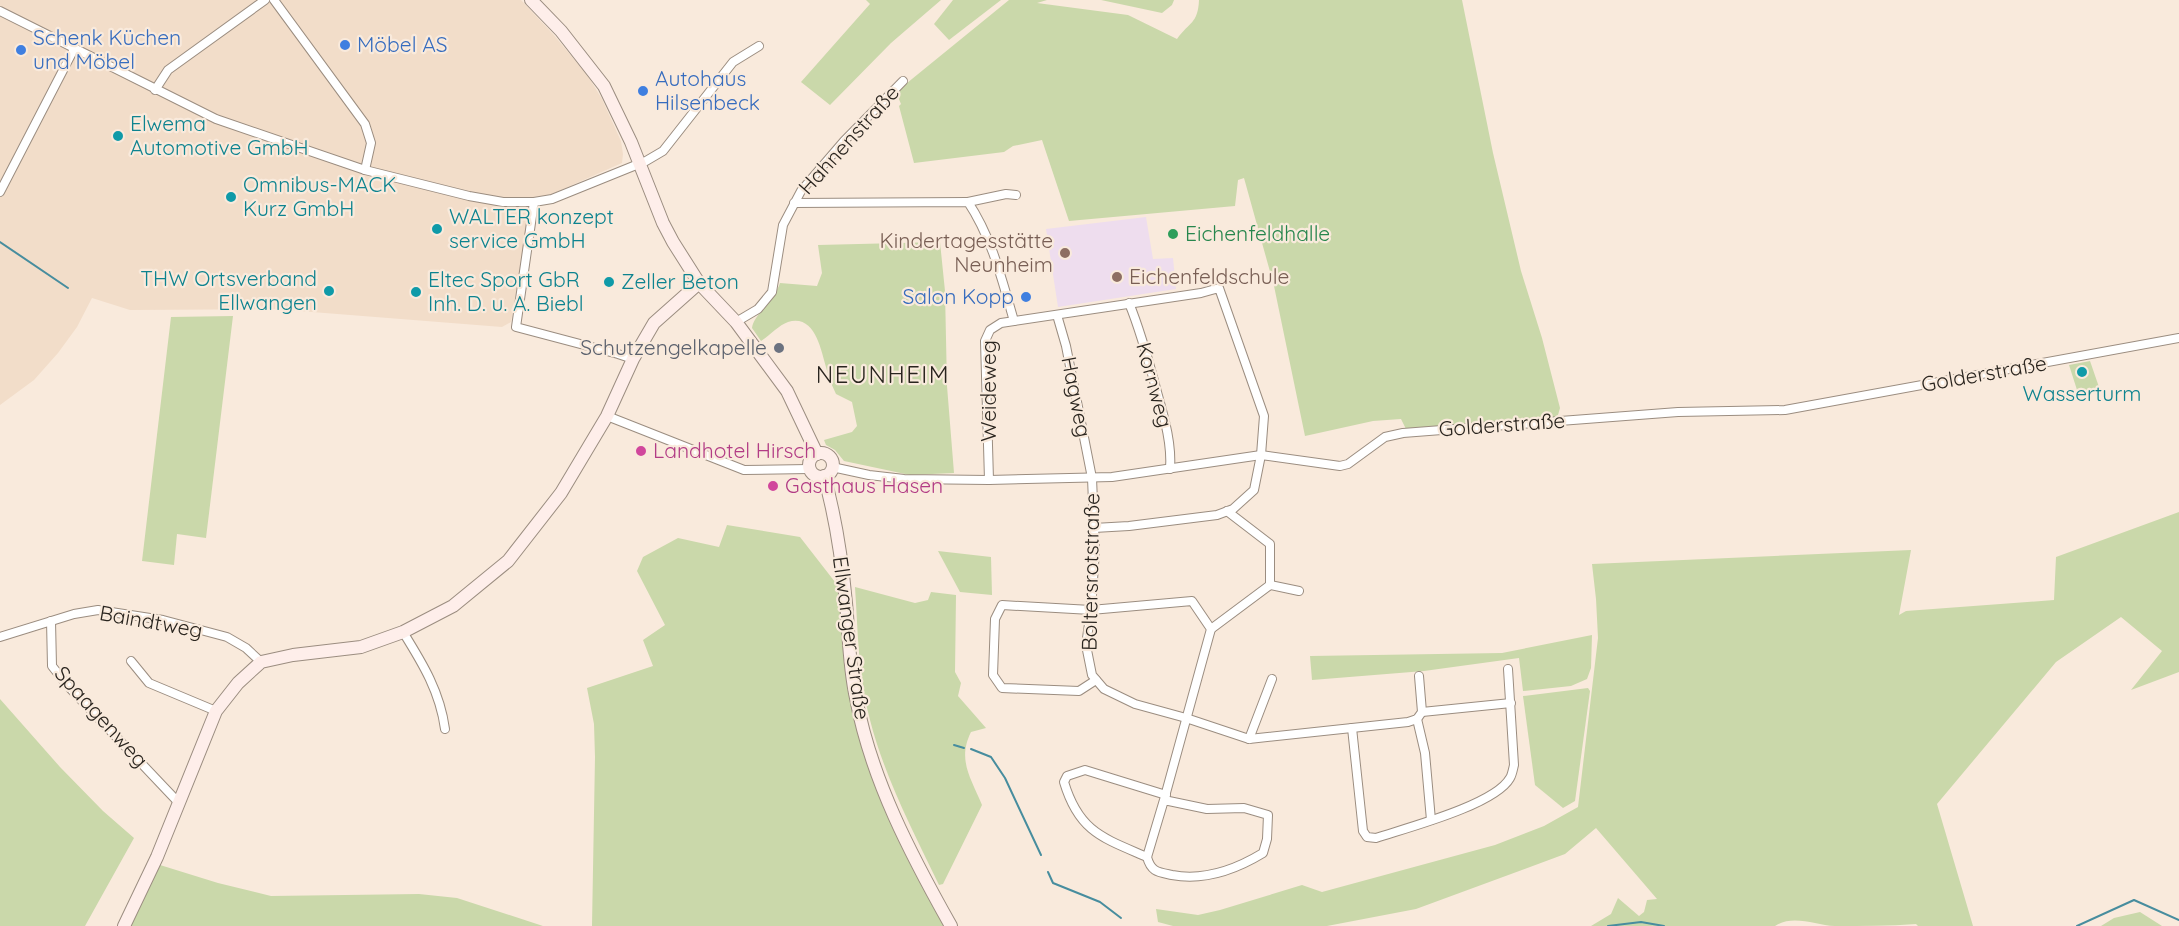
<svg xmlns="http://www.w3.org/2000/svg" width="2179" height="926" viewBox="0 0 2179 926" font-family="Quicksand,sans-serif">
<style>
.built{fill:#f2ddc9}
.education{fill:#ede}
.green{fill:#cad8aa}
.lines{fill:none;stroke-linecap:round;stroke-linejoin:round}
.stream{stroke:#478d9e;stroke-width:2}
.street-casing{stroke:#9b8d80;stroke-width:10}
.secondary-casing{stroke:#9b8d80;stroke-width:14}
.street{stroke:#fff;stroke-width:8}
.secondary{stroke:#feeeea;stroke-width:12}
.shop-dot{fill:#3f7fe0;stroke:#f9eadc;stroke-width:2}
.culture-dot{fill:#0f9aa8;stroke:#f9eadc;stroke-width:2}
.leisure-dot{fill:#2e9e5b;stroke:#f9eadc;stroke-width:2}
.education-dot{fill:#8d6e63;stroke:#f9eadc;stroke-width:2}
.worship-dot{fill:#6b7280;stroke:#f9eadc;stroke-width:2}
.hotel-dot{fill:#d1479c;stroke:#f9eadc;stroke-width:2}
.labels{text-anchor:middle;stroke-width:4.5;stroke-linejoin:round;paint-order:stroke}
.shop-label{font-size:21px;fill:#366cbe;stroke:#f9eadc;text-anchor:start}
.culture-label{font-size:21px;fill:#0d838f;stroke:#f9eadc;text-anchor:start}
.street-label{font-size:21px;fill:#2a251f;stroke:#f9eadc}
.leisure-label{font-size:21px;fill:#27864d;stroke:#f9eadc;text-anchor:start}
.education-label{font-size:21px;fill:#785e54;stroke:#f9eadc;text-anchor:end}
.worship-label{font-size:21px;fill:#5b616d;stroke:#f9eadc;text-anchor:end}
.hotel-label{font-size:21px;fill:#b23c85;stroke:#f9eadc;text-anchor:start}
.quarter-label{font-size:24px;letter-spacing:1.5px;fill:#2a251f;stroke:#f9eadc}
</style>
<rect width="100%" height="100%" fill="#f9eadc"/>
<polygon class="built" points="0,0 521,0 553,34 588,76 602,99 621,141 623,154 622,163 552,194 528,201 528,224 511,322 502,327 274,309 130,310 92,298 77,327 58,353 34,380 0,405"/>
<polygon class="education" points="1146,217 1153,259 1173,258 1176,289 1058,307 1046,229"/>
<g class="green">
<polygon points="866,0 941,0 891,43 830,105 801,82 870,4"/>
<polygon points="953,0 1001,0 949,40 934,24"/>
<path d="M 1009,0 L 1047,0 L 1037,3 L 1128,15 L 1177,39 C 1189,22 1198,24 1199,0 L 1462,0 L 1493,153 L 1521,271 L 1542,338 L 1560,408 L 1558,415 L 1553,418 L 1406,429 L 1401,419 L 1373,421 L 1305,436 L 1274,286 L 1244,178 L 1238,180 L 1235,206 L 1069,221 L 1042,140 L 1013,146 L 1004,152 L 914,163 L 899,106 L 901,104 L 896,92 Z"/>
<polygon points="1101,0 1174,0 1172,5 1162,13"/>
<path d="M 940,242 L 945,291 L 947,386 L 954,473 L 910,475 L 844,461 L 835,450 L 826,445 L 824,440 L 852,432 L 857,426 L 852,402 L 836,394 C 832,385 828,377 826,367 C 821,350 815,314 788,322 C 779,325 769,336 761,341 L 752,328 C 753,316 775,299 780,283 L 817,286 L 822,273 L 818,245 Z"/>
<polygon points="233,316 206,538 177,534 174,565 142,561 171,317"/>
<polygon points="2090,361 2100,390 2078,393 2069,365"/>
<path d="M 2179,512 L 2179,672 L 2131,690 L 2162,651 L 2121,617 L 2056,662 L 1937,804 L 1973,926 L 1918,926 L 1916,924 C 1890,926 1862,926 1835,926 C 1815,925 1793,914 1775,926 L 1591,926 L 1611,914 L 1618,898 L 1639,916 L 1644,912 L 1647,900 L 1657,899 L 1596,828 L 1565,854 L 1416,909 L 1327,926 L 1173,926 L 1158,922 L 1156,909 L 1198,915 L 1220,910 L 1302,885 L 1322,892 L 1495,845 L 1544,826 L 1578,807 L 1598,638 L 1596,599 L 1592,564 L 1911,550 L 1899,615 L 1906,611 L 2054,600 L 2056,557 Z"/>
<polygon points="727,525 800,537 835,582 838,583 852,706 948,926 592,926 595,757 594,724 587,688 653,666 643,640 665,625 637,571 643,557 678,538 719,547"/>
<polygon points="938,551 991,557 992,595 960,592"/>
<path d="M 855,587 L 915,603 L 928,600 L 931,592 L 956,595 L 955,672 L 961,683 L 958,696 L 986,728 L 971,732 C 957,760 971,778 982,805 L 943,884 L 939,885 C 913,831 885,778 870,720 C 858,677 858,631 855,587 Z"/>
<polygon points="1592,635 1591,668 1587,679 1571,686 1523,691 1519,658 1424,671 1312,680 1310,656 1502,653"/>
<polygon points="1588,688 1590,691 1575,801 1563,808 1535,785 1523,696"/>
<polygon points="0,699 60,767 103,811 134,838 85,926 0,926"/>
<polygon points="160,865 218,883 271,896 419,894 457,898 543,926 131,926"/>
<polygon points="2140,912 2162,926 2101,926 2114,918"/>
</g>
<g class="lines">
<g class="stream">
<polyline points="0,242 68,288"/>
<polyline points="954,745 964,748"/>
<polyline points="971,749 991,757 1005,778 1041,855"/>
<polyline points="1048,872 1053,883 1100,902 1121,918"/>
<polyline points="1608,926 1641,922 1664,926"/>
<polyline points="2077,926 2134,900 2179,920"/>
</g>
<g class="street-casing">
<g id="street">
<polyline points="274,0 365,124 371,143 365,170"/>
<polyline points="0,11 216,119 365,170 469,196 503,202 534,202 552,199 646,161 663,151 733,62 759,46"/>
<polyline points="155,90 168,70 265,0"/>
<polyline points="0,192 74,49"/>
<polyline points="534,202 516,327 618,354 633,359"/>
<polyline points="968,202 1006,194 1016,195"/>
<path d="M 794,203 L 968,202 C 992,238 1002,280 1014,321"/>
<path d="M 1129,303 C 1141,332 1149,362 1157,392 C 1164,417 1172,443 1170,469"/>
<polyline points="1057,315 1066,346 1092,478 1095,550 1091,610 1086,645 1092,675 1104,689 1135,704 1186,718 1249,739 1408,722 1417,719 1422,712 1419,676"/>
<polyline points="736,322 758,309 772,292 783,225 801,191 844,141 903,81"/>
<polyline points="607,416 744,470 809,469"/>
<polyline points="832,467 869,475 904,479 989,480 1112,477 1261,455 1340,466 1348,464 1385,437 1403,433 1678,412 1785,410 2179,338"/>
<polyline points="989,480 985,341 990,330 1001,323 1201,293 1219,288 1264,416 1261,455 1254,490 1233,509 1217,515 1129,526 1094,528"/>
<polyline points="1270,585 1299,591"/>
<polyline points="51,621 52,666 67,685 178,802"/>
<polyline points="1211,629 1270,585 1270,544 1227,511"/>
<path d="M 403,632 C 423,664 440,692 445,729"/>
<polyline points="0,637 74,614 98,610 163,620 227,637 246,648 261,662"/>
<polyline points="131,661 149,683 216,711"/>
<path d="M 1096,680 L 1079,691 L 1002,688 L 993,675 L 995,619 L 1002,605 L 1091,610 L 1192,601 L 1211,629 L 1164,800 L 1207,809 L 1244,808 L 1268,815 L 1267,839 L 1263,853 C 1235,870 1204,881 1172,875 C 1158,872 1151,872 1147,857 L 1164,800"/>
<polyline points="1422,712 1511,703"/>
<polyline points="1417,719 1425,753 1431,820"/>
<path d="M 1352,728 L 1363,831 L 1367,837 L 1376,838 C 1406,828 1495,805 1510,778 C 1512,775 1513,769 1514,765 L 1508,669"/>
<polyline points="1249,739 1272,679"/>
<path d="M 1147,857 C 1103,838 1079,832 1064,782 L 1067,776 L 1085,770 L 1166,795"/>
</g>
</g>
<g class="secondary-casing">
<g id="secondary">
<polyline points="531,0 561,31 604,86 631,142 663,223 673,242 699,283 736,322 787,391 817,454"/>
<circle cx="821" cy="465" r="12"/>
<path d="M 824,476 C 836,518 842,560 846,603 C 849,635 849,667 856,698 C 871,779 911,855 951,926"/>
<polyline points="124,926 157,857 216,711 238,683 261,662 293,655 361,647 403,632 453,606 508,561 561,493 607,416 633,359 654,323 699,283"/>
</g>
</g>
<use href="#street" class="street"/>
<use href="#secondary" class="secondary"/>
</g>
<g class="shop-dot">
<circle cx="345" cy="45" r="6"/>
<circle cx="21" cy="50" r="6"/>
<circle cx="643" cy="91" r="6"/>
<circle cx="1026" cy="297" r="6"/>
</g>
<g class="culture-dot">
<circle cx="118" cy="136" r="6"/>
<circle cx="231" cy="197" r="6"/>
<circle cx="437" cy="229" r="6"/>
<circle cx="609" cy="282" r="6"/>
<circle cx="329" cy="291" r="6"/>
<circle cx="416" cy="292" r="6"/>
<circle cx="2082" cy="372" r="6"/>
</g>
<circle class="leisure-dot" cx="1173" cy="234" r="6"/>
<g class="education-dot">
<circle cx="1065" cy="253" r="6"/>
<circle cx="1117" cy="277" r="6"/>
</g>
<circle class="worship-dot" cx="779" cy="348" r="6"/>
<g class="hotel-dot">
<circle cx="641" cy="451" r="6"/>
<circle cx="773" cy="486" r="6"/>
</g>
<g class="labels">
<g class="shop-label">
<text x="33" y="45">Schenk Küchen<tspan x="33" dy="24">und Möbel</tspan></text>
<text x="357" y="52">Möbel AS</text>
<text x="655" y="86">Autohaus<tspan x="655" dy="24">Hilsenbeck</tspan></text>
<text x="1014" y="304" text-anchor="end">Salon Kopp</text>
</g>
<g class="culture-label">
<text x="130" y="131">Elwema<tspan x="130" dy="24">Automotive GmbH</tspan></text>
<text x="243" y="192">Omnibus-MACK<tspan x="243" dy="24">Kurz GmbH</tspan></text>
<text x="449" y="224">WALTER konzept<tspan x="449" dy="24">service GmbH</tspan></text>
<text x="317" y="286" text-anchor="end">THW Ortsverband<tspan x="317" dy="24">Ellwangen</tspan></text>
<text x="428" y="287">Eltec Sport GbR<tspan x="428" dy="24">Inh. D. u. A. Biebl</tspan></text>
<text x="621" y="289">Zeller Beton</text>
<text x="2082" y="401" text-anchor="middle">Wasserturm</text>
</g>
<g class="street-label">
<text transform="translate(849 140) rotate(-48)" y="7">Hahnenstraße</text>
<text transform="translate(1984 374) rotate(-10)" y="7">Golderstraße</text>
<text transform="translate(1154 385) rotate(75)" y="7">Kornweg</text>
<text transform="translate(989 391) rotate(-90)" y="7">Weideweg</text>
<text transform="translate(1076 397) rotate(79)" y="7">Hagweg</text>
<text transform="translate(1502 425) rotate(-4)" y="7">Golderstraße</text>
<text transform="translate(1091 572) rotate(-89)" y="7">Boltersrotstraße</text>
<text transform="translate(151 622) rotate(10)" y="7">Baindtweg</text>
<text transform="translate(851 638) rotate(82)" y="7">Ellwanger Straße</text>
<text transform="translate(101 717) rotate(48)" y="7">Spaagenweg</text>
</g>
<g class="leisure-label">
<text x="1185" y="241">Eichenfeldhalle</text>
</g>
<g class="education-label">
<text x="1053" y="248">Kindertagesstätte<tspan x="1053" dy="24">Neunheim</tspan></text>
<text x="1129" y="284" text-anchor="start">Eichenfeldschule</text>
</g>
<g class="worship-label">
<text x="767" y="355">Schutzengelkapelle</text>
</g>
<g class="hotel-label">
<text x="653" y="458">Landhotel Hirsch</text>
<text x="785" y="493">Gasthaus Hasen</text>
</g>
<g class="quarter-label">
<text x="883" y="383">NEUNHEIM</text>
</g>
</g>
</svg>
